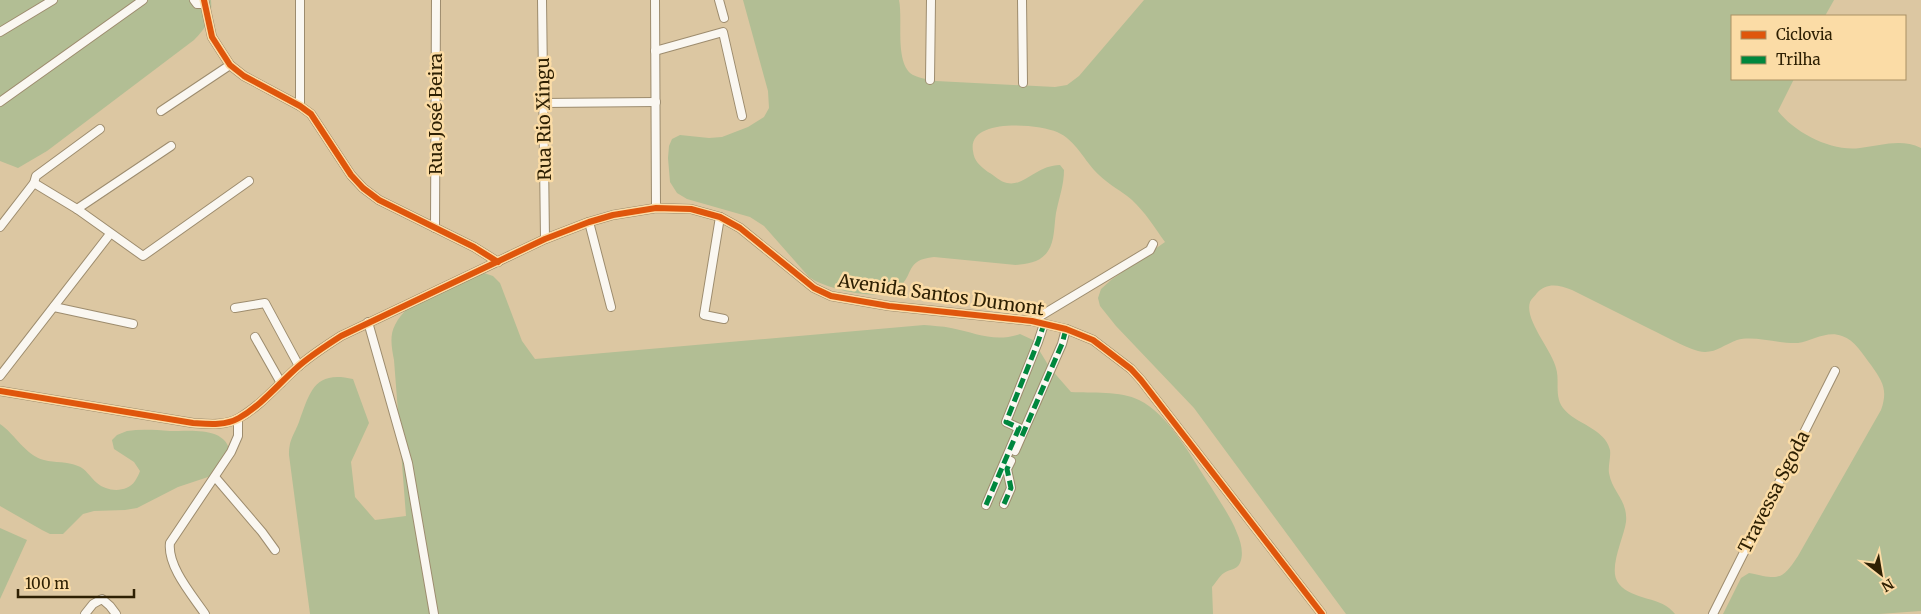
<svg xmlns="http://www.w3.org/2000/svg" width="1921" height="614" viewBox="0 0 1921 614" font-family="Merriweather,serif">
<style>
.green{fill:#b2be94}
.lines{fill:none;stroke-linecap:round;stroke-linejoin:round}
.minor-casing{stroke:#9d8c6e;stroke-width:10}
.minor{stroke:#faf7f1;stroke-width:8}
.quiet{stroke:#00873e;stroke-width:5;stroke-dasharray:10 5;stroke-linecap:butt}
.cycleway-casing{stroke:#fbdca6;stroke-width:9}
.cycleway{stroke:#df560c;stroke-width:6}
.labels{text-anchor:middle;stroke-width:5;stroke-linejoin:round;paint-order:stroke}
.street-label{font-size:18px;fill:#2e2003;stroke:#fbdca6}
</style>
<rect width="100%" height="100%" fill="#dcc7a2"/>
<g class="green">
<path d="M 0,0 L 211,0 C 213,17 206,28 194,40 L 47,151 L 18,168 L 0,161 Z"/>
<path d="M 743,0 L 899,0 C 903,19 895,59 910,73 C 916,78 928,79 936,81 L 1055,87 L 1067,85 L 1079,76 L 1144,0 L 1834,0 L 1825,16 L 1732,16 L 1732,79 L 1794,79 L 1778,111 C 1795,133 1832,152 1860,148 C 1881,146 1900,138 1921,148 L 1921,611 L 1879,614 L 1723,614 L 1741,578 L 1749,573 C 1778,579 1781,582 1798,556 L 1881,410 C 1888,390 1883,382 1871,365 C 1863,355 1855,340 1842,336 C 1827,330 1812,341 1798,343 C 1778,344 1754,335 1737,340 C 1723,345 1714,355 1698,351 C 1682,346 1665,336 1650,329 C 1624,316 1598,303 1572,290 C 1559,285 1547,282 1537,293 C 1535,296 1531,299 1530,302 C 1524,320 1552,350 1556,368 C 1560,381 1554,396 1563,408 C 1575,424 1605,428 1610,450 C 1611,457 1608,466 1609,473 C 1612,492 1628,500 1626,522 C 1624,538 1607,570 1619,584 C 1633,601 1662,596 1675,614 L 1346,614 L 1194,408 L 1116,326 L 1100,306 L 1098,298 L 1101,289 L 1111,280 L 1165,242 C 1155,228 1145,212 1132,200 C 1122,191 1109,185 1099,175 C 1084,161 1076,140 1057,132 C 1039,124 967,117 973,151 C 974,161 980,166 988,172 C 994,175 1000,182 1007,183 C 1024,187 1037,165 1060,165 L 1064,170 C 1064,185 1059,198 1056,213 C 1054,225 1055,241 1048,251 C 1041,262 1028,264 1016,265 L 934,257 C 904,260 915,275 898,288 C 881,303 826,289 809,277 L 764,226 L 750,217 L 687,199 L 677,193 L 670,182 L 668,158 L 669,146 L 672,139 L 680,135 L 709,138 L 722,137 L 748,127 L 764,117 L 769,108 L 768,91 Z"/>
<path d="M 484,273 L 493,276 L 500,283 L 522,341 L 535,359 L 924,325 C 933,326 942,326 951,328 C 977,333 994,343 1020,334 L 1033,340 L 1050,368 L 1071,392 C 1091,393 1121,391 1139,400 C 1169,414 1193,460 1211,487 C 1220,502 1231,517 1237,533 C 1241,542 1244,554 1240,563 C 1237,570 1229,569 1224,573 C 1219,576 1216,583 1212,587 L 1213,614 L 310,614 L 289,455 C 289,439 294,435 299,422 C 310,392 314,370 353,379 L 369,423 L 351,462 L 355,497 L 375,520 L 406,516 L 394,360 C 392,349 389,336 395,325 C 408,298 455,277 484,273 Z"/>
<path d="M 0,424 C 15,434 25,455 44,460 C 55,463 67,461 78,466 C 86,469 90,477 97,483 C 107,492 127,493 135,481 C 137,478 139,474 140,471 L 134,462 L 114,449 L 112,440 L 117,435 L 127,431 C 141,429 155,430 170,431 C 190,431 227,426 230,453 L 211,476 L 178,487 L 137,508 L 125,510 L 94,511 L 83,514 L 63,534 L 50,534 L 42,530 L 0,506 Z"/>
<polygon points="0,528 27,540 0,599"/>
</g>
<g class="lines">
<g class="minor-casing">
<g id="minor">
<polyline points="194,0 197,4 205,4"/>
<polyline points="204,0 212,37 230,65 244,76 300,106 311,114 351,175 363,188 379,200 474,247 498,262"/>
<polyline points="300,0 300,106"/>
<polyline points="542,0 545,239"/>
<polyline points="655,0 656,208"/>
<polyline points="719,0 724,18"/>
<polyline points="1022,0 1023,83"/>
<polyline points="0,32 53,0"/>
<polyline points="655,51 723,32 742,116"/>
<polyline points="930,80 931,0"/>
<polyline points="0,102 143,0"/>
<polyline points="543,103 656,102"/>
<polyline points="161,111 230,65"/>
<polyline points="34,183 77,209 143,256 249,181"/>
<polyline points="77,209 171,146"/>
<polyline points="720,217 704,315 724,319"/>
<polyline points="589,222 611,307"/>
<polyline points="0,227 34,183 36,176 100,129"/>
<polyline points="435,228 436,0"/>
<polyline points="54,307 133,324"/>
<polyline points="235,308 265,303 299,366"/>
<polyline points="1032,321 1150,250 1153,244"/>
<polyline points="368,322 408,463 434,614"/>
<polyline points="255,337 281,383"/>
<polyline points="0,376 110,234"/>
<path d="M 0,391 L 193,423 C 208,424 225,426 239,418 C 262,405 280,382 300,365 C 313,354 327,345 341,336 L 545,239 L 589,222 L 613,215 L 656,208 L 691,209 L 720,217 L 740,228 L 814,288 L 831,296 L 889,306 L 1032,321 L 1066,329 L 1093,340 L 1131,369 L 1141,380 L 1322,614"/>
<polyline points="1015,451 1062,344 1066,329"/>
<polyline points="215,477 262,532 275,550"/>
<polyline points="1004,504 1011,488 1007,469 1011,461"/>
<polyline points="986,505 1019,428 1006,422 1038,342 1044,324"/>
<polyline points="85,614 93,604 102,599 110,606 116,614"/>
<path d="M 205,614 C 192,595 167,566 170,543 L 231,452 L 238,436 L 238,419"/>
<polyline points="1713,614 1835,371"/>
</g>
</g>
<use href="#minor" class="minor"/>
<g class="quiet">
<polyline points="1022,436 1062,344 1066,329"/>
<polyline points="1004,504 1011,488 1007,469 1010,462"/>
<polyline points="986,505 1019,428 1006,422 1038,342 1044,324"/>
</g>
<g class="cycleway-casing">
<g id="cycleway">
<polyline points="204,0 212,37 230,65 244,76 300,106 311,114 351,175 363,188 379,200 474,247 498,262"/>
<path d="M 0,391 L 193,423 C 208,424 225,426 239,418 C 262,405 280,382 300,365 C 313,354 327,345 341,336 L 545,239 L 589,222 L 613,215 L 656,208 L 691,209 L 720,217 L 740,228 L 814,288 L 831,296 L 889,306 L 1032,321 L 1066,329 L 1093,340 L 1131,369 L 1141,380 L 1322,614"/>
</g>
</g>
<use href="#cycleway" class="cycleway"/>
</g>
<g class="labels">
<g class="street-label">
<text transform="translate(436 114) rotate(-90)" y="6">Rua José Beira</text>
<text transform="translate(544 119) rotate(-91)" y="6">Rua Rio Xingu</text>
<text transform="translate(941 295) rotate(8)" y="6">Avenida Santos Dumont</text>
<text transform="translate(1774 492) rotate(-63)" y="6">Travessa Sgoda</text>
</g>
</g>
<rect x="1731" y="15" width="175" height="65" fill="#fbdca6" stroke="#a99165"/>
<rect x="1741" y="31" width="25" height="8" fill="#df560c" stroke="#a99165"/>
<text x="1776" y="40" font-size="15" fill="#2e2003">Ciclovia</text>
<rect x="1741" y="56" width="25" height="8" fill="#00873e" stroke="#a99165"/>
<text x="1776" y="65" font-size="15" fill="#2e2003">Trilha</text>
<g transform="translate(1881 574) rotate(149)" stroke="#fbdca6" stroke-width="4" paint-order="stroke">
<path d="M0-4L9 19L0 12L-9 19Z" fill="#2e2003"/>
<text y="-8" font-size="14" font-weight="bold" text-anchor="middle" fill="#2e2003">N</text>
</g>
<path d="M18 589v8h116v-8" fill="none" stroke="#2e2003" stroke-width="2.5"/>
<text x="25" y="589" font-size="15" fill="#2e2003" stroke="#fbdca6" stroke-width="4" paint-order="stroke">100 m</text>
</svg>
